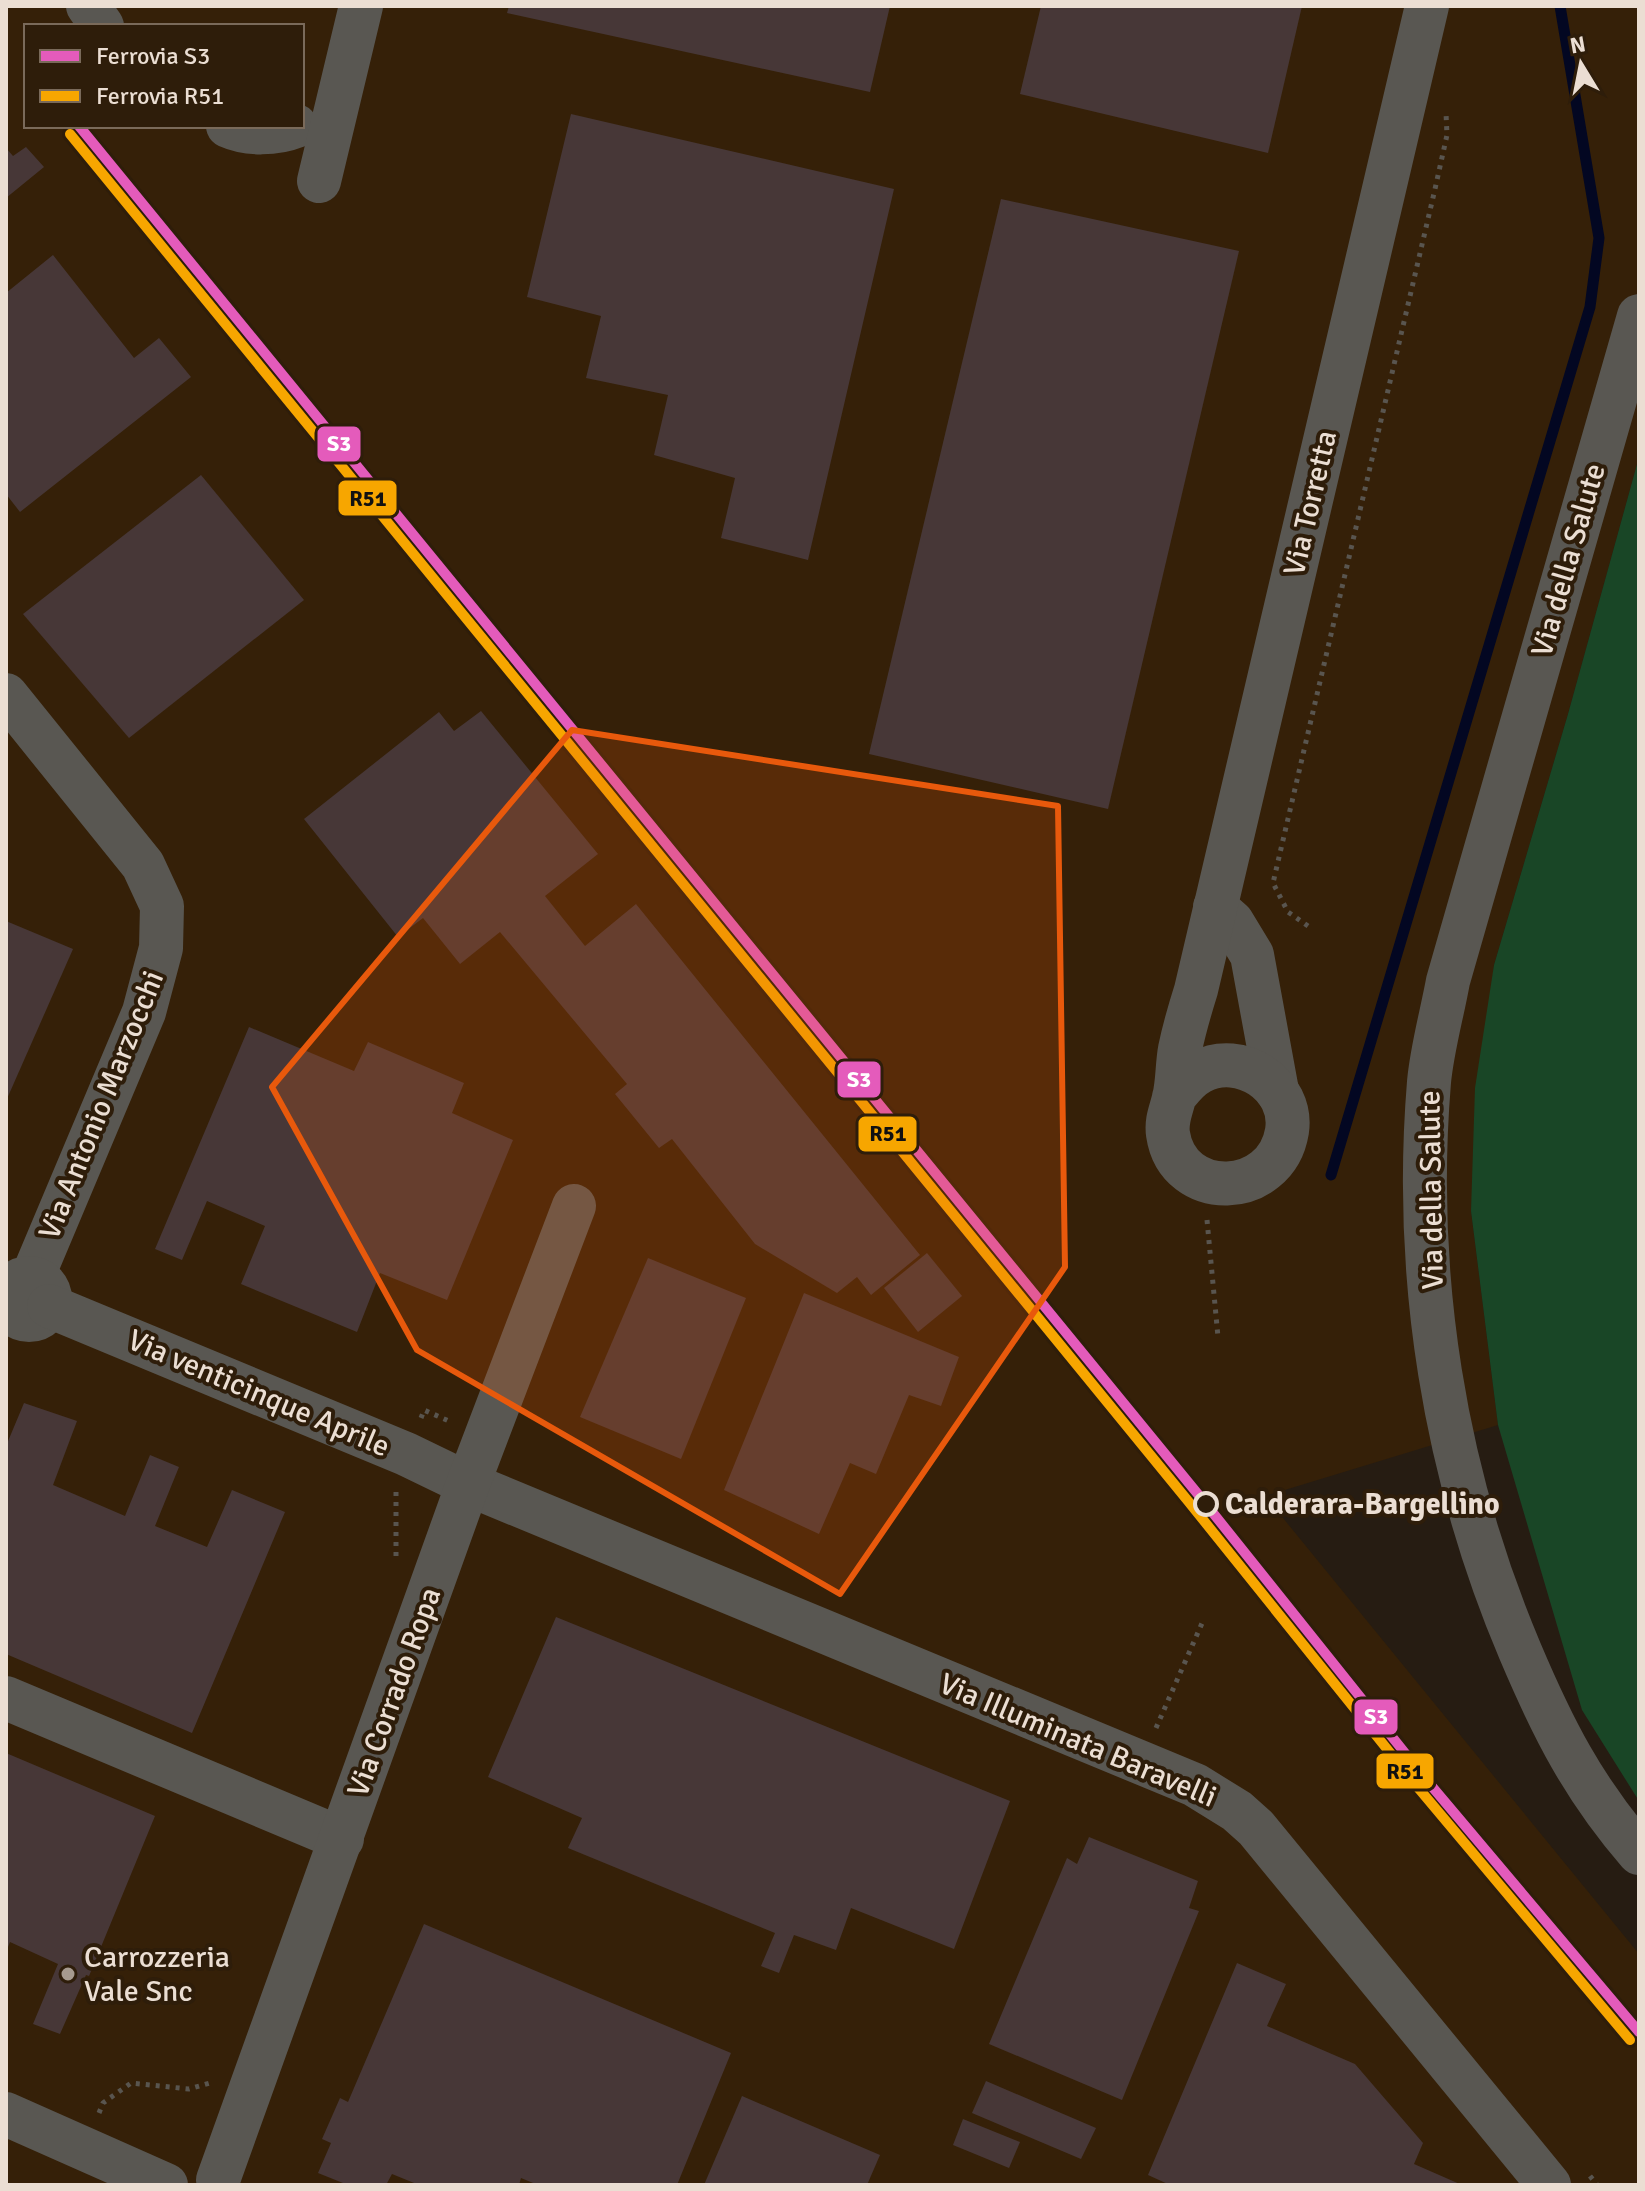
<svg xmlns="http://www.w3.org/2000/svg" width="1645" height="2191" viewBox="0 0 1645 2191" font-family="Signika,sans-serif">
<style>
.built{fill:#352008;fill-rule:evenodd}
.green{fill:#194626}
.lines{fill:none;stroke-linecap:round;stroke-linejoin:round}
.stream{stroke:#030722;stroke-width:11}
.building{fill:#473737}
.path{stroke:#59554f;stroke-width:5;stroke-dasharray:4 6;stroke-linecap:butt}
.minor{stroke:#595752;stroke-width:44}
.rail-1-casing{stroke:#2e1d0a;stroke-width:16}
.rail-2-casing{stroke:#2e1d0a;stroke-width:16}
.rail-1{stroke:#e45bbb;stroke-width:10}
.rail-2{stroke:#f7a600;stroke-width:10}
.marked{fill:#e8590c;fill-opacity:0.2;stroke:#e8590c;stroke-width:6;stroke-linejoin:round}
.stop-dot{fill:#2e1d0a;stroke:#ebded3;stroke-width:4}
.poi-dot{fill:#a69a8f;stroke:#2e1d0a;stroke-width:3}
.labels{text-anchor:middle;stroke-width:8;stroke-linejoin:round;paint-order:stroke}
.street-label{font-size:30px;fill:#ebded3;stroke:#2e1d0a}
.stop-label{font-size:30px;font-weight:bold;fill:#ebded3;stroke:#2e1d0a;text-anchor:start}
.poi-label{font-size:30px;fill:#ebded3;stroke:#2e1d0a;text-anchor:start}
.line-badge{stroke:#2e1d0a;stroke-width:3}
.badge-label{font-size:22px;text-anchor:middle;font-weight:bold;fill:#fff}
.pale-badge-label{font-size:22px;text-anchor:middle;font-weight:bold;fill:#111}
</style>
<rect width="100%" height="100%" fill="#261c12"/>
<path class="built" d="M 6,6 L 1639,6 L 1639,457 L 1568,714 L 1494,965 L 1471,1211 L 1498,1425 L 1265,1496 L 1639,1954 L 1639,2185 L 6,2185 ZM 26,26 L 302,26 L 302,126 L 26,126 Z"/>
<polygon class="green" points="1639,457 1639,1801 1582,1710 1498,1425 1471,1211 1475,1088 1494,965 1568,714"/>
<g class="lines">
<polyline class="stream" points="1331,1175 1590,307 1599,238 1560,6"/>
</g>
<g class="building">
<polygon points="509,6 890,6 870,92 507,13"/>
<polygon points="1041,6 1302,6 1268,153 1020,94"/>
<polygon points="571,114 894,189 808,560 721,538 735,478 654,455 668,395 586,378 601,316 527,297"/>
<polygon points="26,147 44,167 6,198 6,148 13,156"/>
<polygon points="1001,199 1239,251 1108,809 869,754"/>
<polygon points="53,255 134,358 159,338 191,377 20,512 6,494 6,293"/>
<polygon points="201,475 304,600 129,738 23,614"/>
<polygon points="481,711 598,854 545,896 585,946 636,904 920,1255 871,1295 857,1277 837,1293 755,1244 672,1139 659,1148 615,1094 627,1084 500,932 460,964 423,918 398,937 304,819 439,712 454,731"/>
<polygon points="6,921 73,949 6,1101"/>
<polygon points="249,1027 354,1071 368,1042 464,1083 452,1113 513,1140 447,1300 380,1273 357,1332 241,1284 265,1226 207,1201 182,1260 155,1249"/>
<polygon points="927,1253 962,1296 918,1332 884,1288"/>
<polygon points="648,1258 746,1298 681,1459 580,1417"/>
<polygon points="804,1293 959,1357 941,1406 909,1395 876,1474 850,1463 819,1534 724,1490"/>
<polygon points="24,1403 77,1421 53,1485 125,1516 150,1455 179,1467 155,1526 207,1547 232,1490 285,1512 192,1733 6,1654 6,1446"/>
<polygon points="556,1617 1010,1801 954,1949 851,1908 836,1950 794,1935 779,1973 761,1966 775,1933 568,1848 582,1818 488,1777"/>
<polygon points="6,1753 155,1816 89,1976 86,1975 60,2034 33,2024 58,1964 10,1942 6,1952"/>
<polygon points="1089,1837 1198,1881 1189,1908 1199,1911 1122,2100 989,2044 1067,1858 1077,1864"/>
<polygon points="424,1924 731,2053 677,2185 538,2185 521,2178 519,2185 419,2185 392,2174 386,2185 348,2185 318,2173 331,2143 322,2139 340,2098 348,2102"/>
<polygon points="1237,1963 1286,1984 1267,2026 1355,2064 1423,2143 1414,2164 1462,2185 1170,2185 1148,2175"/>
<polygon points="986,2081 1096,2128 1081,2159 972,2113"/>
<polygon points="742,2096 880,2155 867,2185 704,2185"/>
<polygon points="963,2119 1020,2142 1009,2168 953,2145"/>
</g>
<g class="lines">
<g class="path">
<polyline points="1308,926 1288,912 1273,883 1435,189 1447,135 1446,113"/>
<polyline points="1207,1220 1218,1337"/>
<polyline points="421,1418 424,1410 451,1422"/>
<polyline points="396,1492 396,1558"/>
<polyline points="1156,1728 1203,1621"/>
<polyline points="99,2113 103,2103 131,2083 189,2089 210,2083"/>
<polyline points="1590,2176 1597,2185"/>
</g>
<g class="minor">
<polyline points="88,6 102,26"/>
<path d="M 228,126 C 248,135 276,134 296,126"/>
<polyline points="319,181 361,6"/>
<path d="M 1639,316 L 1448,981 C 1442,1014 1432,1049 1429,1082 C 1413,1276 1444,1472 1520,1651 C 1553,1729 1583,1788 1639,1853"/>
<polyline points="6,695 143,865 162,906 161,948 144,1012 32,1278"/>
<polyline points="1215,907 1232,922 1252,955 1277,1091"/>
<path d="M 1174,1097 C 1182,1087 1188,1078 1200,1072 C 1240,1050 1294,1085 1287,1131 C 1276,1199 1178,1202 1168,1134 C 1166,1120 1171,1111 1174,1098 C 1178,1082 1177,1065 1180,1049 C 1184,1030 1190,1009 1196,990 L 1427,6"/>
<circle cx="29" cy="1299" r="21"/>
<polyline points="49,1306 406,1454 468,1484 1195,1785 1237,1811 1256,1828 1549,2185"/>
<polyline points="6,1698 342,1839"/>
<polyline points="6,2114 166,2185"/>
<polyline points="218,2180 468,1484 574,1206"/>
</g>
<g class="rail-1-casing">
<polyline id="rail-1" points="79,126 1197,1493 1429,1783 1639,2032"/>
</g>
<g class="rail-2-casing">
<polyline id="rail-2" points="70,134 1188,1501 1420,1790 1630,2040"/>
</g>
<use href="#rail-1" class="rail-1"/>
<use href="#rail-2" class="rail-2"/>
</g>
<path class="marked" d="M 572,730 L 1058,806 L 1065,1267 L 840,1594 L 417,1350 L 272,1087 Z"/>
<circle class="stop-dot" cx="1206" cy="1504" r="11"/>
<circle class="poi-dot" cx="68" cy="1974" r="8"/>
<g class="labels">
<g class="street-label">
<text transform="translate(1310 503) rotate(-77)" y="10">Via Torretta</text>
<text transform="translate(1568 560) rotate(-74)" y="10">Via della Salute</text>
<text transform="translate(101 1105) rotate(-68)" y="10">Via Antonio Marzocchi</text>
<text transform="translate(1431 1190) rotate(-91)" y="10">Via della Salute</text>
<text transform="translate(259 1393) rotate(23)" y="10">Via venticinque Aprile</text>
<text transform="translate(394 1692) rotate(-70)" y="10">Via Corrado Ropa</text>
<text transform="translate(1078 1740) rotate(23)" y="10">Via Illuminata Baravelli</text>
</g>
<g class="stop-label">
<text x="1225" y="1514">Calderara-Bargellino</text>
</g>
<g class="poi-label">
<text x="84" y="1967">Carrozzeria<tspan x="84" dy="34">Vale Snc</tspan></text>
</g>
</g>
<g class="line-badge">
<rect x="316" y="425" width="46" height="38" rx="8" fill="#e45bbb"/>
<rect x="337" y="479" width="61" height="38" rx="8" fill="#f7a600"/>
<rect x="836" y="1060" width="46" height="39" rx="8" fill="#e45bbb"/>
<rect x="857" y="1115" width="61" height="38" rx="8" fill="#f7a600"/>
<rect x="1353" y="1698" width="46" height="38" rx="8" fill="#e45bbb"/>
<rect x="1375" y="1752" width="60" height="38" rx="8" fill="#f7a600"/>
</g>
<g class="badge-label">
<text x="339" y="451">S3</text>
<text x="859" y="1087">S3</text>
<text x="1376" y="1724">S3</text>
</g>
<g class="pale-badge-label">
<text x="368" y="506">R51</text>
<text x="888" y="1141">R51</text>
<text x="1405" y="1779">R51</text>
</g>
<rect width="1645" height="2191" fill="none" stroke="#ebded3" stroke-width="16"/>
<rect x="24" y="24" width="280" height="104" fill="#2e1d0a" stroke="#7a6a5a" stroke-width="2"/>
<rect x="40" y="50" width="40" height="12" fill="#e45bbb" stroke="#7a6a5a" stroke-width="2"/>
<text x="96" y="64" font-size="24" fill="#ebded3">Ferrovia S3</text>
<rect x="40" y="90" width="40" height="12" fill="#f7a600" stroke="#7a6a5a" stroke-width="2"/>
<text x="96" y="104" font-size="24" fill="#ebded3">Ferrovia R51</text>
<g transform="translate(1581 64) rotate(350)" stroke="#2e1d0a" stroke-width="6" paint-order="stroke">
<path d="M0-6L14 30L0 20L-14 30Z" fill="#ebded3"/>
<text y="-12" font-size="22" font-weight="bold" text-anchor="middle" fill="#ebded3">N</text>
</g>
</svg>
